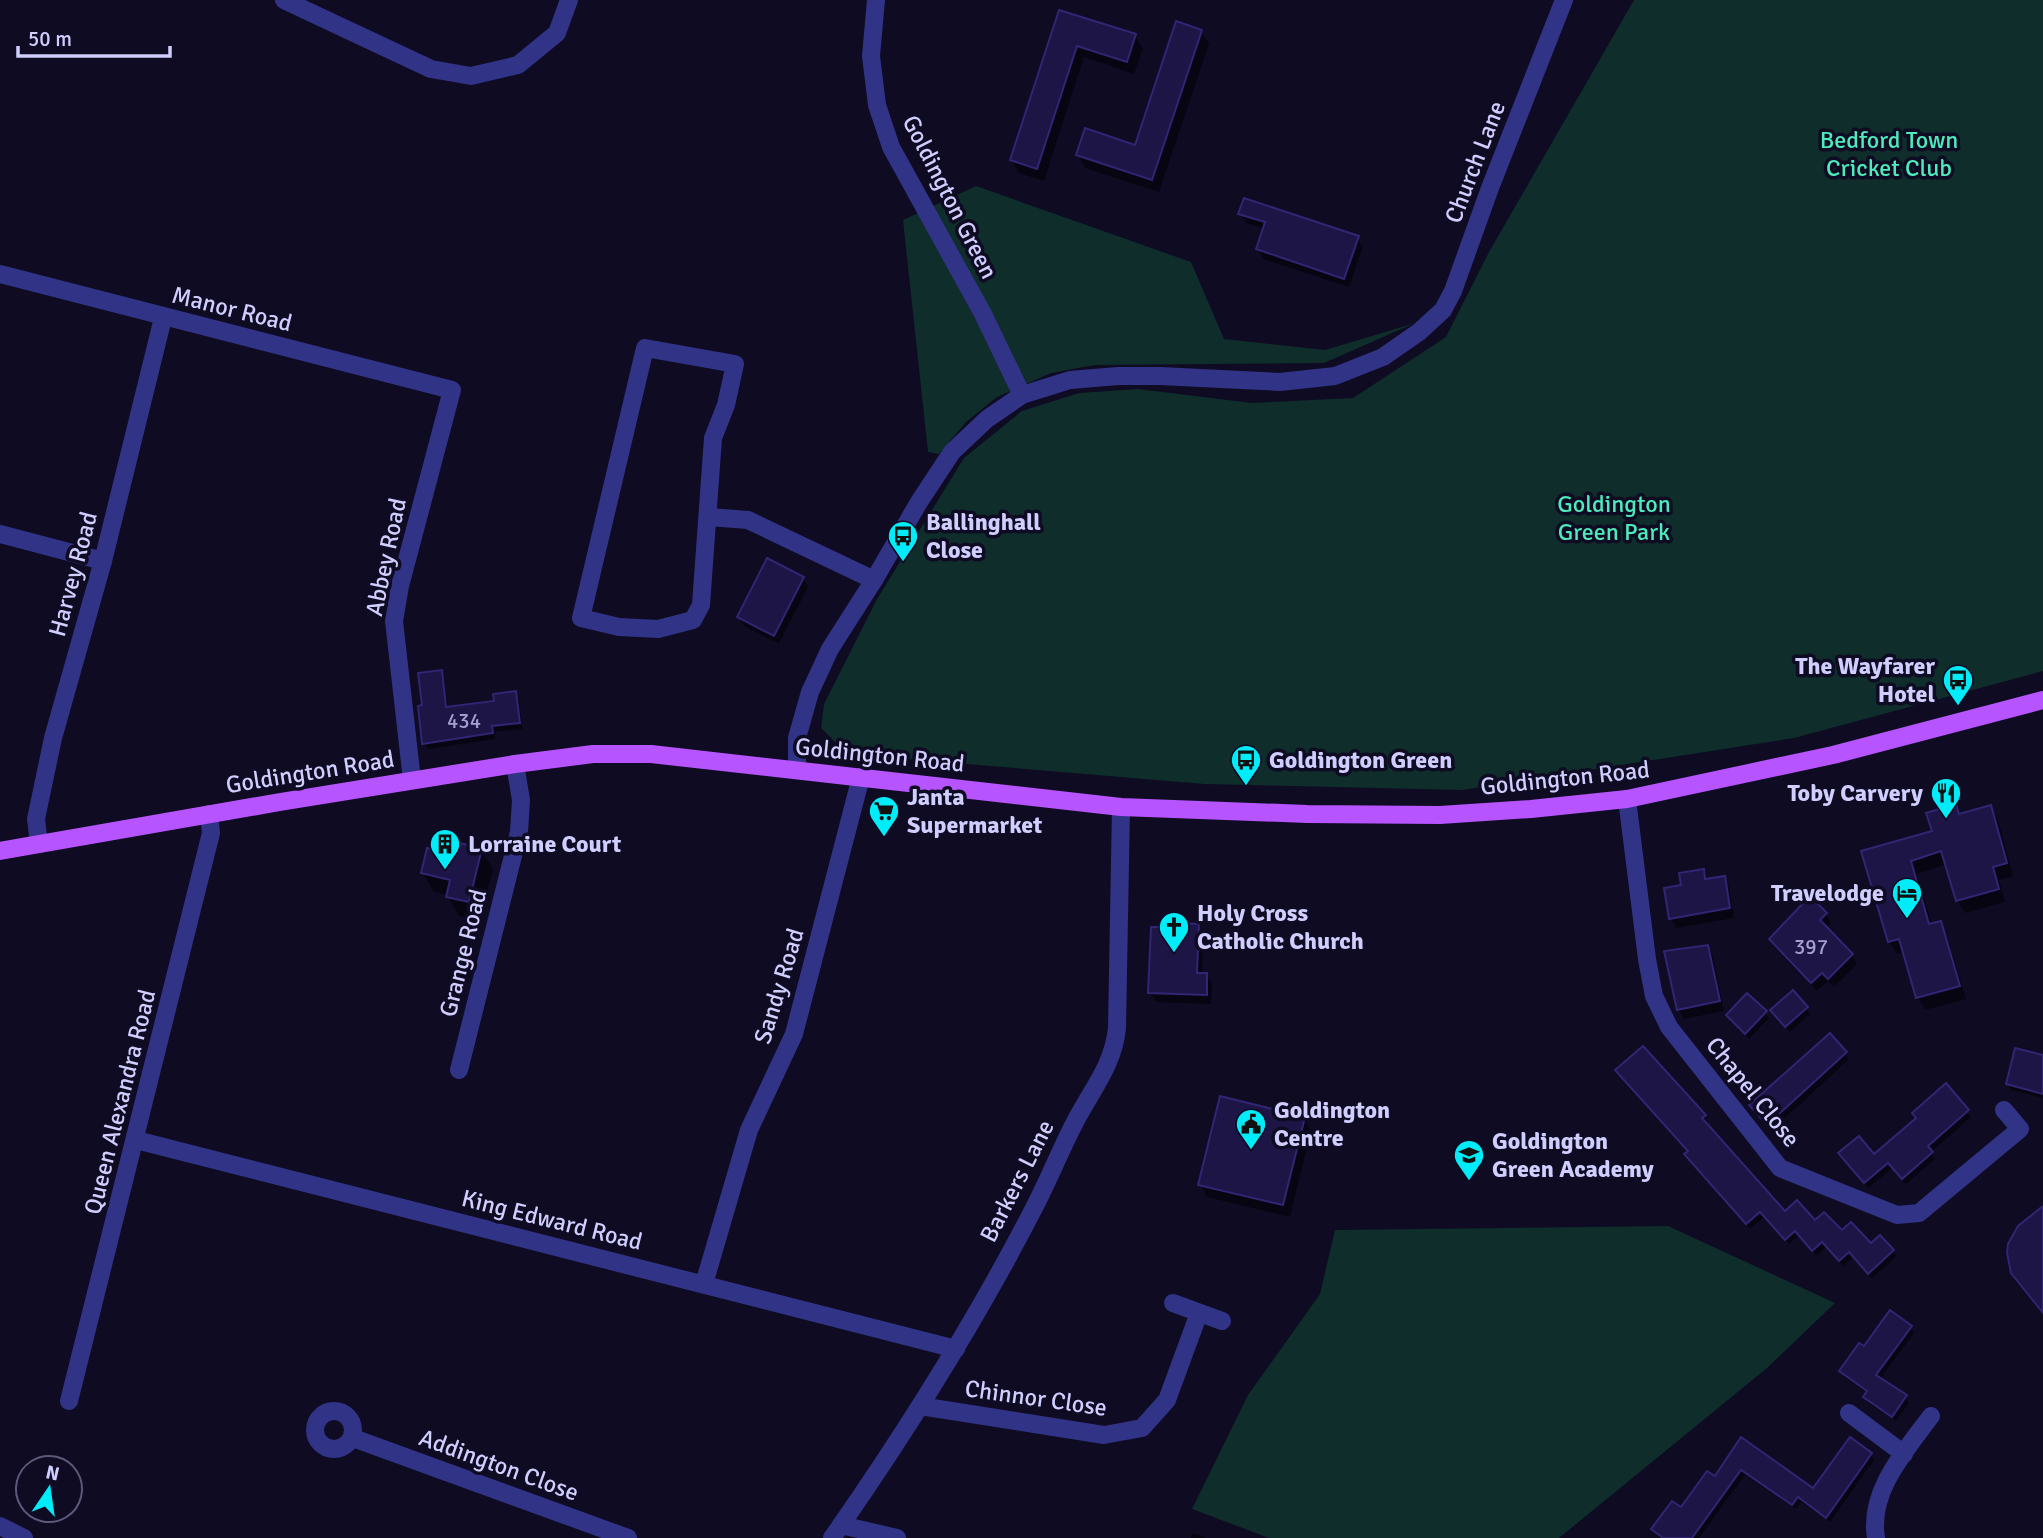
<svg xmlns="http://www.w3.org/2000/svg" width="2043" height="1538" viewBox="0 0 2043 1538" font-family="Signika,sans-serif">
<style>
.green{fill:#0e2d2b}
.shadow{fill:#0007}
.building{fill:#1d1546;stroke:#312574;stroke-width:2}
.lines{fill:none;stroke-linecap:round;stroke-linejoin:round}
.minor{stroke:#313387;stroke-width:18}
.tertiary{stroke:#313387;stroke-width:18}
.primary{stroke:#b654ff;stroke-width:18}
.labels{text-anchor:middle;stroke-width:7;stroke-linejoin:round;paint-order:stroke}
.number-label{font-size:21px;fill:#a39fd1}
.park-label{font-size:24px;fill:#4debbb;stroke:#0e0b23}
.street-label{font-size:24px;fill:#d0cdff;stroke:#0e0b23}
.poi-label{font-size:24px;font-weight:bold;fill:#d0cdff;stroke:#0e0b23;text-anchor:start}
</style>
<rect width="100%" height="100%" fill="#0e0b23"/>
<g class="green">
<polygon points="1634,0 2043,0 2043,671 1794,738 1462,790 1204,784 847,754 821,728 824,704 877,599 964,458 1022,411 1079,393 1138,389 1252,403 1353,398 1446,337 1489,252"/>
<polygon points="976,186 1191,262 1224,339 1325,350 1415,323 1324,363 1095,365 1051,373 997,397 966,422 939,454 928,452 903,220"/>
<polygon points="1668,1226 1835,1303 1767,1368 1559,1538 1269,1538 1192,1509 1248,1395 1320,1294 1335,1230"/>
</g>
<g class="shadow">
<polygon points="1060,12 1135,36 1143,49 1134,74 1084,57 1044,181 1019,173 1012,160"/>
<polygon points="1201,31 1209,44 1159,192 1085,168 1078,155 1136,147"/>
<polygon points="1240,213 1357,238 1363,247 1349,287 1263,259 1258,249 1265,229 1246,223"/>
<polygon points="803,578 808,587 779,644 744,626 739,617"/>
<polygon points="441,672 444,678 448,709 496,702 516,693 519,699 522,729 494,732 495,739 428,749 424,743 424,707"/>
<polygon points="1956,806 1961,816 1991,807 1998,820 2013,876 1999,880 2005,902 1965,913 1957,900 1947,864 1917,874 1932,925 1940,923 1947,936 1966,999 1925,1010 1918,998 1904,952 1897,954 1889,942 1863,852 1934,832"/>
<polygon points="481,850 493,869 480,921 459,916 447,895 434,892 423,873 458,854"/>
<polygon points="1703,871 1709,880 1724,878 1729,887 1734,918 1676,928 1671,918 1682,886"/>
<polygon points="1810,899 1826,914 1831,924 1826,928 1852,955 1857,964 1834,987 1828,981 1817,991 1776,949 1771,940"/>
<polygon points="1198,926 1203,935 1202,975 1206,975 1212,984 1211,1004 1156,1002 1150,992"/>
<polygon points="1707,947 1713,956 1724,1011 1684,1019 1679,1010"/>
<polygon points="1793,993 1810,1014 1790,1032 1776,1016"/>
<polygon points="1747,995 1769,1018 1749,1039 1728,1016"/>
<polygon points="1830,1036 1849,1059 1772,1130 1751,1105"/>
<polygon points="2043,1057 2043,1098 2011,1090 2008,1084"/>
<polygon points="1617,1071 1704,1116 1708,1122 1705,1124 1784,1214 1815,1223 1871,1246 1893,1251 1896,1257 1872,1279 1853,1257 1843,1266 1826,1247 1817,1256 1799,1235 1789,1244 1764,1217 1750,1229 1690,1161 1689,1153"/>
<polygon points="1946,1086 1971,1117 1931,1152 1935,1159 1906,1184 1892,1168 1868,1188 1844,1160 1873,1157 1917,1119"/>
<polygon points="1304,1118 1311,1131 1290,1217 1207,1197 1200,1184"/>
<polygon points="2043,1207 2043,1314 2020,1286 2012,1272"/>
<polygon points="1910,1327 1914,1333 1880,1379 1905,1397 1909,1403 1896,1421 1868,1403 1865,1397 1867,1393 1844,1377 1841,1371 1864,1348"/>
<polygon points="1741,1440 1814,1490 1870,1454 1874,1460 1830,1522 1801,1502 1796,1509 1745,1475 1699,1538 1660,1538 1656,1535 1653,1530 1681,1510 1715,1479"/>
<polygon points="1193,1533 1206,1538 1191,1538"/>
</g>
<g class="building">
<polygon points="1059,10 1136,34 1127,62 1077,46 1037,169 1010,160"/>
<polygon points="1176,21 1202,30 1152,180 1076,155 1085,128 1135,145"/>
<polygon points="1244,198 1359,236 1344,279 1256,249 1265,222 1238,214"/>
<polygon points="767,558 804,577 774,636 737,617"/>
<polygon points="442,670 446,707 494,701 493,694 516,691 520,723 492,726 493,733 422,744 418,706 422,705 418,673"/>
<polygon points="1956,804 1959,814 1991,805 2007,863 1993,867 1999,889 1956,901 1941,851 1911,861 1929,924 1941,921 1960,986 1916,998 1899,939 1888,942 1861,851 1932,831 1926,813"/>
<polygon points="459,843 482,848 469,902 446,897 450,880 421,873 427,848 437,850 438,847 457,852"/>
<polygon points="1704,869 1705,879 1725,876 1730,908 1669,919 1664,888 1681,885 1679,873"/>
<polygon points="1810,896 1827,913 1820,920 1853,954 1828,979 1822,973 1811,983 1769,939"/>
<polygon points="1161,922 1199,924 1197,973 1207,973 1207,995 1148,993 1151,927 1160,927"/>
<polygon points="1708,945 1720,1001 1677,1010 1664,951"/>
<polygon points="1793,990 1808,1007 1785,1027 1770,1010"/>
<polygon points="1747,993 1767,1011 1745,1034 1726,1015"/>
<polygon points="1830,1033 1847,1052 1767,1125 1749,1105"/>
<polygon points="1643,1046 1706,1115 1702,1118 1785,1211 1797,1200 1815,1220 1824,1212 1842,1230 1851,1222 1871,1243 1880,1235 1894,1250 1868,1274 1849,1252 1839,1261 1822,1242 1812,1251 1795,1231 1785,1240 1760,1212 1746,1224 1684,1154 1688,1151 1615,1070"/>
<polygon points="2015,1048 2043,1055 2043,1094 2006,1084"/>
<polygon points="1946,1083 1969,1110 1928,1146 1933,1152 1902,1179 1888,1163 1864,1183 1838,1153 1859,1136 1874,1154 1916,1118 1912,1113"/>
<polygon points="1220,1096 1305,1117 1283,1205 1198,1185"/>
<polygon points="2043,1206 2043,1313 2011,1273 2007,1253 2008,1244 2018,1226"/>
<polygon points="1890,1310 1912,1326 1876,1375 1907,1395 1892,1417 1863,1397 1867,1391 1839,1371 1859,1343 1864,1346"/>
<polygon points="1741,1437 1813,1488 1850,1437 1872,1453 1826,1518 1798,1497 1792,1505 1741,1470 1692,1538 1663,1538 1651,1529 1672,1501 1681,1507 1707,1471 1715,1476"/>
</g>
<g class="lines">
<g class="minor">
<polyline points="284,0 431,69 471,76 518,65 557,33 569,0"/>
<polyline points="876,0 871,56 877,105 891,147 983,314 1022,395"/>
<polyline points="0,274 452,390 400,586 394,621 412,780"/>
<polygon points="645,348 735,364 726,405 713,438 701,605 693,620 658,629 619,627 581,618"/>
<polyline points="709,517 748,520 874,580"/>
<polyline points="0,534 103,561"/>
<polyline points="1627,799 1647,959 1654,996 1669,1027 1780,1168 1897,1215 1919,1213 2020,1129 2004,1110"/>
<polyline points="39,844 36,819 53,738 103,561 163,318"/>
<polyline points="459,1070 519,832 521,800 515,764"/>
<polyline points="136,1140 956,1349"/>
<polyline points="704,1284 749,1130 794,1034 861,777"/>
<polyline points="1173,1303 1222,1321"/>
<polyline points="69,1401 211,833 209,814"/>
<polyline points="920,1406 1104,1435 1142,1428 1167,1400 1199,1313"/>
<circle cx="334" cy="1430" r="19"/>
<polyline points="1849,1413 1904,1454"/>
<polyline points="353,1438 628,1538"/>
<polyline points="841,1525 897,1538"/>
<polyline points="0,1526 24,1538"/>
<path d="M 1876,1538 C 1868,1492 1905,1451 1931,1416"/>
</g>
<g class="tertiary">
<polyline points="797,770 797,738 810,692 830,649 874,580 919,502 952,452 987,419 1022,395 1070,380 1118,376 1160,376 1280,382 1335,376 1383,357 1419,332 1443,310 1453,291 1490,188 1564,0"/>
<path d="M 832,1538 C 906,1432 976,1321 1035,1206 C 1049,1179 1060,1151 1074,1124 C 1091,1090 1113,1067 1117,1028 L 1121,807"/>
</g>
<polyline class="primary" points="0,851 280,802 515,764 593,754 651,754 1121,807 1307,814 1440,815 1531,809 1627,799 1833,755 2043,700"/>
</g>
<defs>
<g id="bus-pin" transform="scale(1.575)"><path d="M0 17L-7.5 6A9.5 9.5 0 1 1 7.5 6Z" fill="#00ecf8" stroke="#0e0b23"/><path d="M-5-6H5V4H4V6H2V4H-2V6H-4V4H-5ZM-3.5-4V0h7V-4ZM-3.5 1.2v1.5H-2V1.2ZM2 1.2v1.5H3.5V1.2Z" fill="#111"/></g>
<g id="restaurant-pin" transform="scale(1.575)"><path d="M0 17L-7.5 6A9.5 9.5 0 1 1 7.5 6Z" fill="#00ecf8" stroke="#0e0b23"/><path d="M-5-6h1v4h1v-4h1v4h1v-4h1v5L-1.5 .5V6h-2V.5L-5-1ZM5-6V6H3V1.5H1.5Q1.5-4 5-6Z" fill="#111"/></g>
<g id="supermarket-pin" transform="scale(1.575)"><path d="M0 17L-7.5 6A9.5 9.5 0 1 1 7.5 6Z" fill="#00ecf8" stroke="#0e0b23"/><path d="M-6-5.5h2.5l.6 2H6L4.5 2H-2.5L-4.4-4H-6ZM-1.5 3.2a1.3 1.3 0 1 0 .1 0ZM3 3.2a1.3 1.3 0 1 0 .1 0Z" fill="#111"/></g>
<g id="building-pin" transform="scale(1.575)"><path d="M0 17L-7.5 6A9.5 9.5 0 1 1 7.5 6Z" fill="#00ecf8" stroke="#0e0b23"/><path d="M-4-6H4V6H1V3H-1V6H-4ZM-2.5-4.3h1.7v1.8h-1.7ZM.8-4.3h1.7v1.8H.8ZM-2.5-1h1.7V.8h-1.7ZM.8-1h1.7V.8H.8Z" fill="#111"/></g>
<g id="hotel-pin" transform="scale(1.575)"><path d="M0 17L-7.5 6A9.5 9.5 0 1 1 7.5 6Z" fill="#00ecf8" stroke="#0e0b23"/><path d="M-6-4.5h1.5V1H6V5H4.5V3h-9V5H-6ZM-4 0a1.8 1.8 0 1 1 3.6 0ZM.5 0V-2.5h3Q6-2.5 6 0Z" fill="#111"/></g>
<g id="church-pin" transform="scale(1.575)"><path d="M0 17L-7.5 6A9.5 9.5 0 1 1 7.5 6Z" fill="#00ecf8" stroke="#0e0b23"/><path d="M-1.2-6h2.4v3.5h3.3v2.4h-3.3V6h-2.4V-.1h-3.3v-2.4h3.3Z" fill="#111"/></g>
<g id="civic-pin" transform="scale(1.575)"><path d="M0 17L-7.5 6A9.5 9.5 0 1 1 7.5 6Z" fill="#00ecf8" stroke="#0e0b23"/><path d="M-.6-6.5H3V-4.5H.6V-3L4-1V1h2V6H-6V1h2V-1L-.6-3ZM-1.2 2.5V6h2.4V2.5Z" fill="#111"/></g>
<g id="school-pin" transform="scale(1.575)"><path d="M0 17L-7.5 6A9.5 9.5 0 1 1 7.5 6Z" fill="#00ecf8" stroke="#0e0b23"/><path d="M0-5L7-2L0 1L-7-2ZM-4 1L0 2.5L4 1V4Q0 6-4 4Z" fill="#111"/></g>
</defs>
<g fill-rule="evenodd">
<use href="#bus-pin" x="903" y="536"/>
<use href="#bus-pin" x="1958" y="680"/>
<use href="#bus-pin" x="1246" y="760"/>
<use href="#restaurant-pin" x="1946" y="793"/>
<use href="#supermarket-pin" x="884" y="811"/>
<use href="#building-pin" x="445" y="844"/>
<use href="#hotel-pin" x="1907" y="893"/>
<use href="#church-pin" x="1174" y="927"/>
<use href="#civic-pin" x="1251" y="1124"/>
<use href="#school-pin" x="1469" y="1155"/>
</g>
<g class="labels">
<g class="number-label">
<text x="464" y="728">434</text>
<text x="1811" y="954">397</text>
</g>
<g class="park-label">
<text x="1889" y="148">Bedford Town<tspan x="1889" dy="28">Cricket Club</tspan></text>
<text x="1614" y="512">Goldington<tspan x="1614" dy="28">Green Park</tspan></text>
</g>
<g class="street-label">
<text transform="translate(1475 162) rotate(-69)" y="8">Church Lane</text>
<text transform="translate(950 197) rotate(63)" y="8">Goldington Green</text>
<text transform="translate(232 309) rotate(14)" y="8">Manor Road</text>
<text transform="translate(386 557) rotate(-78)" y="8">Abbey Road</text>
<text transform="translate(73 574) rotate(-75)" y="8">Harvey Road</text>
<text transform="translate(880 755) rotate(6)" y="8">Goldington Road</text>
<text transform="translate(310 772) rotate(-9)" y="8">Goldington Road</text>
<text transform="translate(1565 778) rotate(-6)" y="8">Goldington Road</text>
<text transform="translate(463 953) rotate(-76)" y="8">Grange Road</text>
<text transform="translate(779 986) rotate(-73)" y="8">Sandy Road</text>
<text transform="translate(1753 1092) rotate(51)" y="8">Chapel Close</text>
<text transform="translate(120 1102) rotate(-76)" y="8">Queen Alexandra Road</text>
<text transform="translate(1017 1181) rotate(-63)" y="8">Barkers Lane</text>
<text transform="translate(552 1220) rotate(14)" y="8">King Edward Road</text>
<text transform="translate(1036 1398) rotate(8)" y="8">Chinnor Close</text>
<text transform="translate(499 1465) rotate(20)" y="8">Addington Close</text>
</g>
<g class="poi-label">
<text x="926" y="530">Ballinghall<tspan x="926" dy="28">Close</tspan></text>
<text x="1935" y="674" text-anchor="end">The Wayfarer<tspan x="1935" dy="28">Hotel</tspan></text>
<text x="1269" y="768">Goldington Green</text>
<text x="1923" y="801" text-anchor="end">Toby Carvery</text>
<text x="907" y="805">Janta<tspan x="907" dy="28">Supermarket</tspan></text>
<text x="468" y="852">Lorraine Court</text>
<text x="1884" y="901" text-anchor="end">Travelodge</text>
<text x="1197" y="921">Holy Cross<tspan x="1197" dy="28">Catholic Church</tspan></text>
<text x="1274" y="1118">Goldington<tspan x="1274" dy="28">Centre</tspan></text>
<text x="1492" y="1149">Goldington<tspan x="1492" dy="28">Green Academy</tspan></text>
</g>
</g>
<g transform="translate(49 1489) rotate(13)"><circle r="33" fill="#0e0b23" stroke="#5c597b" stroke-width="2"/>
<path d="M0-5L12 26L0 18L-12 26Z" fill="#00ecf8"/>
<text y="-10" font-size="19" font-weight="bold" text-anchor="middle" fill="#d0cdff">N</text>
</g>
<path d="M18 46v10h152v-10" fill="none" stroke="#d0cdff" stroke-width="3.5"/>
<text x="28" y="46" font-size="21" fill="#d0cdff" stroke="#0e0b23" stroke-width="5" paint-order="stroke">50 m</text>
</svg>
